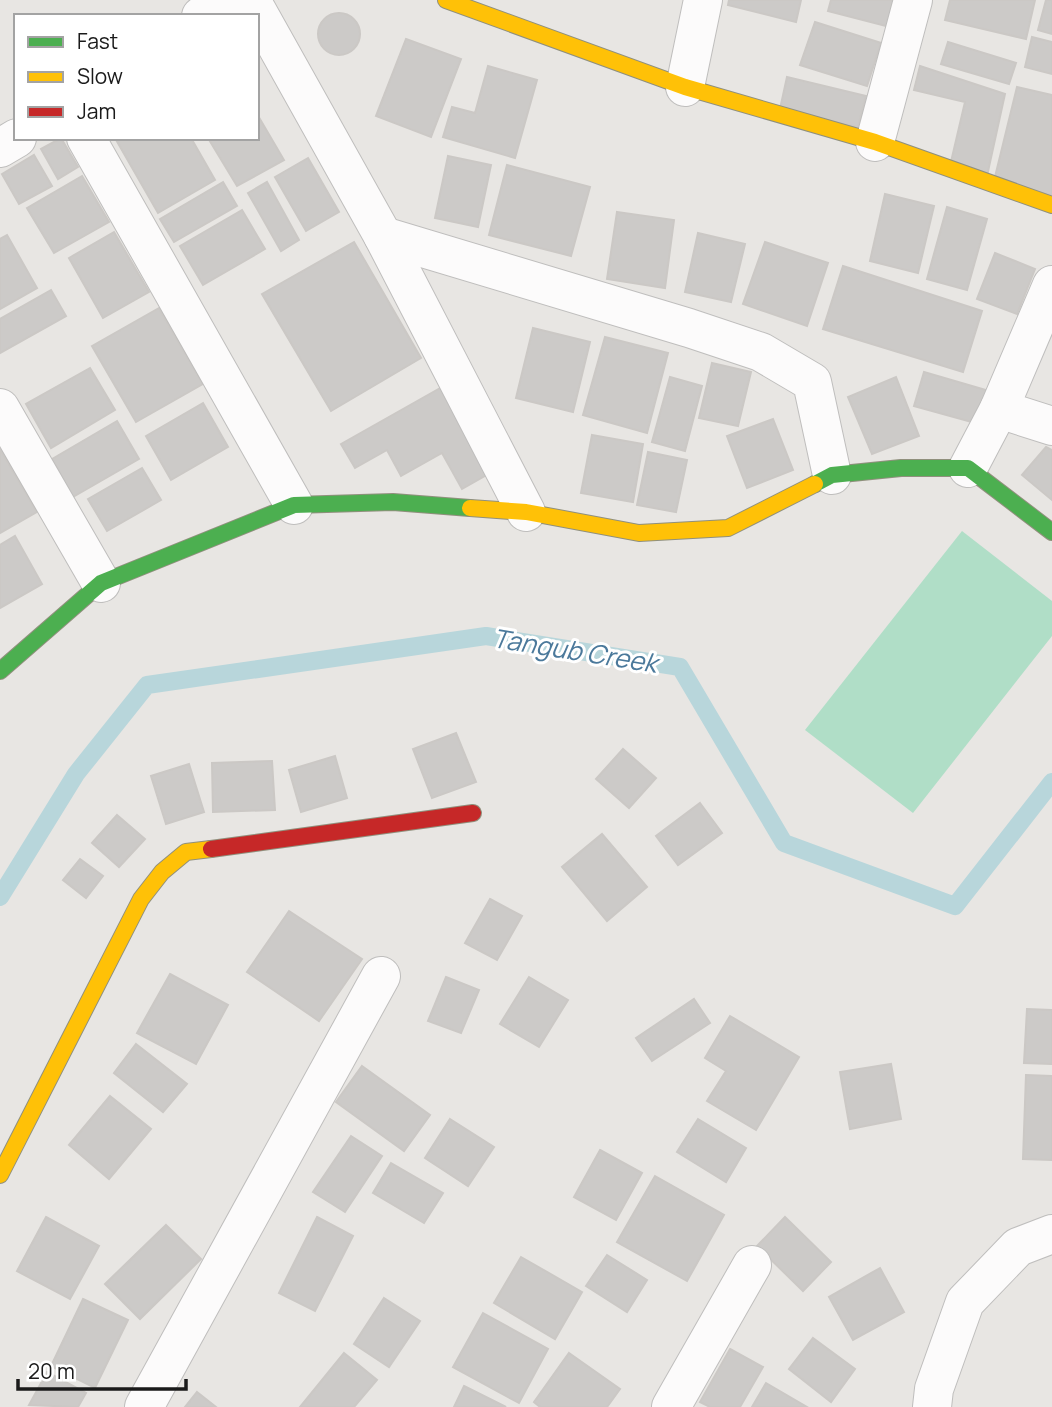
<svg xmlns="http://www.w3.org/2000/svg" width="1052" height="1407" viewBox="0 0 1052 1407" font-family="Manrope,sans-serif">
<style>
.pitch{fill:#b0dec7}
.lines{fill:none;stroke-linecap:round;stroke-linejoin:round}
.stream{stroke:#b8d6db;stroke-width:18}
.building{fill:#cccac8;stroke:#cbc8c5;stroke-width:2}
.street-casing{stroke:#bfbebd;stroke-width:40}
.fast-casing{stroke:#90907d;stroke-width:18}
.slow-casing{stroke:#90907d;stroke-width:18}
.jam-casing{stroke:#90907d;stroke-width:18}
.street{stroke:#fcfbfb;stroke-width:38}
.fast{stroke:#4caf50;stroke-width:16}
.slow{stroke:#ffc107;stroke-width:16}
.jam{stroke:#c62828;stroke-width:16}
.labels{text-anchor:middle;stroke-width:6;stroke-linejoin:round;paint-order:stroke}
.water-label{font-size:26px;font-style:italic;fill:#4b799b;stroke:#fff}
</style>
<rect width="100%" height="100%" fill="#e8e6e3"/>
<polygon class="pitch" points="962,531 1052,601 1052,636 913,813 805,730"/>
<g class="lines">
<polyline class="stream" points="0,897 76,774 147,685 486,636 680,667 784,843 955,906 1052,782"/>
</g>
<g class="building">
<polygon points="729,0 801,0 796,22 728,5"/>
<polygon points="831,0 897,0 890,27 828,11"/>
<polygon points="950,0 1035,0 1026,39 945,20"/>
<polygon points="1046,0 1052,0 1052,34 1038,30"/>
<circle cx="339" cy="34" r="21"/>
<polygon points="815,22 881,43 867,86 800,65"/>
<polygon points="1032,37 1052,42 1052,74 1025,67"/>
<polygon points="406,39 461,59 431,137 376,116"/>
<polygon points="948,42 1016,63 1009,84 941,64"/>
<polygon points="488,66 537,80 515,158 443,137 452,107 475,113"/>
<polygon points="920,66 1005,94 987,176 950,166 965,102 914,90"/>
<polygon points="787,77 866,96 858,127 780,109"/>
<polygon points="1017,87 1052,95 1052,195 994,181"/>
<polygon points="257,114 284,160 237,186 208,138 257,138"/>
<polygon points="61,138 78,167 58,179 41,149"/>
<polygon points="115,138 191,138 215,180 158,213"/>
<polygon points="34,155 52,186 19,204 2,174"/>
<polygon points="448,156 491,165 478,227 435,218"/>
<polygon points="308,158 339,212 306,231 275,177"/>
<polygon points="507,165 590,187 571,256 489,235"/>
<polygon points="82,176 109,222 54,253 27,208"/>
<polygon points="223,182 237,206 174,242 160,219"/>
<polygon points="267,182 299,240 281,251 248,193"/>
<polygon points="885,194 934,206 918,273 870,261"/>
<polygon points="947,207 987,219 967,290 927,279"/>
<polygon points="242,210 265,249 203,285 180,246"/>
<polygon points="617,212 674,220 665,288 607,279"/>
<polygon points="114,232 149,292 103,318 69,258"/>
<polygon points="698,233 745,244 731,302 685,292"/>
<polygon points="7,235 37,288 0,309 0,239"/>
<polygon points="354,242 421,358 331,411 262,294"/>
<polygon points="765,242 828,263 807,326 743,304"/>
<polygon points="995,253 1035,269 1017,314 977,299"/>
<polygon points="843,266 982,311 963,372 823,329"/>
<polygon points="51,290 66,316 0,353 0,319"/>
<polygon points="159,308 203,384 136,422 92,346"/>
<polygon points="533,328 590,342 573,412 516,398"/>
<polygon points="605,337 668,353 647,433 583,415"/>
<polygon points="712,363 751,372 738,426 699,418"/>
<polygon points="90,368 115,410 51,448 26,404"/>
<polygon points="924,372 989,391 979,424 914,406"/>
<polygon points="670,377 702,386 685,451 652,442"/>
<polygon points="896,377 919,436 872,454 848,397"/>
<polygon points="442,387 492,472 462,489 442,453 401,476 387,450 355,468 341,444"/>
<polygon points="203,403 228,447 171,480 146,436"/>
<polygon points="773,419 793,470 747,488 727,436"/>
<polygon points="117,421 139,459 73,497 52,459"/>
<polygon points="592,435 643,444 633,502 581,493"/>
<polygon points="1046,447 1052,450 1052,500 1022,475"/>
<polygon points="0,449 37,512 0,533"/>
<polygon points="648,452 687,460 676,512 637,505"/>
<polygon points="142,468 161,500 107,531 88,499"/>
<polygon points="15,536 42,584 0,608 0,545"/>
<polygon points="456,733 476,782 432,798 413,749"/>
<polygon points="623,749 656,778 629,808 596,779"/>
<polygon points="335,756 347,798 301,812 289,770"/>
<polygon points="272,761 275,810 213,812 212,763"/>
<polygon points="189,764 204,812 166,824 151,776"/>
<polygon points="700,803 722,833 678,865 656,836"/>
<polygon points="117,815 145,839 119,867 92,843"/>
<polygon points="602,834 647,887 607,921 562,867"/>
<polygon points="80,859 103,876 86,898 63,880"/>
<polygon points="490,899 522,916 497,960 465,943"/>
<polygon points="289,911 362,959 319,1021 247,972"/>
<polygon points="170,974 228,1005 196,1064 137,1033"/>
<polygon points="446,977 479,990 461,1033 428,1021"/>
<polygon points="529,977 568,1000 539,1047 500,1024"/>
<polygon points="694,999 710,1023 652,1061 636,1038"/>
<polygon points="1027,1009 1052,1010 1052,1064 1024,1063"/>
<polygon points="730,1016 799,1057 756,1130 707,1101 726,1071 705,1058"/>
<polygon points="136,1044 187,1084 163,1112 114,1073"/>
<polygon points="891,1064 901,1119 850,1129 840,1072"/>
<polygon points="362,1066 430,1115 404,1151 336,1102"/>
<polygon points="1026,1075 1052,1076 1052,1160 1023,1159"/>
<polygon points="110,1096 151,1129 109,1179 69,1145"/>
<polygon points="450,1119 494,1147 468,1186 425,1158"/>
<polygon points="698,1119 746,1148 726,1182 677,1152"/>
<polygon points="351,1136 382,1156 345,1212 313,1192"/>
<polygon points="600,1150 642,1173 616,1220 574,1197"/>
<polygon points="391,1163 443,1193 424,1223 373,1193"/>
<polygon points="655,1176 724,1215 687,1281 617,1242"/>
<polygon points="46,1217 99,1246 70,1299 17,1271"/>
<polygon points="317,1217 353,1236 315,1311 279,1293"/>
<polygon points="785,1217 831,1262 803,1291 757,1246"/>
<polygon points="166,1225 201,1259 140,1319 105,1284"/>
<polygon points="607,1255 647,1280 627,1312 586,1286"/>
<polygon points="521,1257 582,1292 555,1339 494,1303"/>
<polygon points="880,1268 904,1312 853,1340 829,1297"/>
<polygon points="384,1298 420,1321 389,1367 354,1344"/>
<polygon points="83,1299 128,1320 95,1388 51,1366"/>
<polygon points="483,1313 548,1349 519,1403 453,1367"/>
<polygon points="813,1338 855,1369 831,1402 789,1369"/>
<polygon points="730,1349 763,1367 740,1407 710,1407 700,1402"/>
<polygon points="344,1353 377,1380 354,1407 300,1407"/>
<polygon points="569,1353 620,1389 607,1407 540,1407 534,1402"/>
<polygon points="47,1372 86,1393 78,1407 29,1405"/>
<polygon points="766,1383 807,1407 752,1407"/>
<polygon points="464,1386 506,1407 454,1407"/>
<polygon points="197,1392 216,1407 185,1407"/>
</g>
<g class="lines">
<g class="street-casing">
<g id="street">
<polyline points="251,0 383,236 526,512"/>
<polyline points="201,16 224,0"/>
<polyline points="685,87 703,0"/>
<polyline points="86,138 294,505"/>
<polyline points="875,142 913,0"/>
<polyline points="0,148 17,138"/>
<polyline points="383,236 689,328 761,352 812,382 832,475"/>
<polyline points="0,408 101,583"/>
<polyline points="999,409 1052,426"/>
<polyline points="968,468 999,409 1052,285"/>
<polyline points="144,1407 381,976"/>
<polyline points="671,1407 752,1265"/>
<polyline points="932,1407 934,1389 965,1302 1018,1247 1052,1234"/>
</g>
</g>
<g class="fast-casing">
<g id="fast">
<polyline points="815,484 832,475 901,468 968,468 1052,532"/>
<polyline points="0,671 101,583 294,505 393,502 470,508"/>
</g>
</g>
<g class="slow-casing">
<g id="slow">
<polyline points="446,0 685,87 875,142 1052,205"/>
<polyline points="470,508 526,512 639,533 728,528 815,484"/>
<polyline points="0,1175 141,899 162,872 186,852 211,849"/>
</g>
</g>
<g class="jam-casing">
<polyline id="jam" points="211,849 473,813"/>
</g>
<use href="#street" class="street"/>
<use href="#fast" class="fast"/>
<use href="#slow" class="slow"/>
<use href="#jam" class="jam"/>
</g>
<g class="labels">
<g class="water-label">
<text transform="translate(575 651) rotate(9)" y="9">Tangub Creek</text>
</g>
</g>
<rect x="14" y="14" width="245" height="126" fill="#ffffff" stroke="#a3a3a3" stroke-width="2"/>
<rect x="28" y="37" width="35" height="10" fill="#4caf50" stroke="#a3a3a3" stroke-width="2"/>
<text x="77" y="49" font-size="21" fill="#1a1a1a">Fast</text>
<rect x="28" y="72" width="35" height="10" fill="#ffc107" stroke="#a3a3a3" stroke-width="2"/>
<text x="77" y="84" font-size="21" fill="#1a1a1a">Slow</text>
<rect x="28" y="107" width="35" height="10" fill="#c62828" stroke="#a3a3a3" stroke-width="2"/>
<text x="77" y="119" font-size="21" fill="#1a1a1a">Jam</text>
<path d="M18 1379v10h168v-10" fill="none" stroke="#1a1a1a" stroke-width="3.5"/>
<text x="28" y="1379" font-size="21" fill="#1a1a1a" stroke="#ffffff" stroke-width="5" paint-order="stroke">20 m</text>
</svg>
